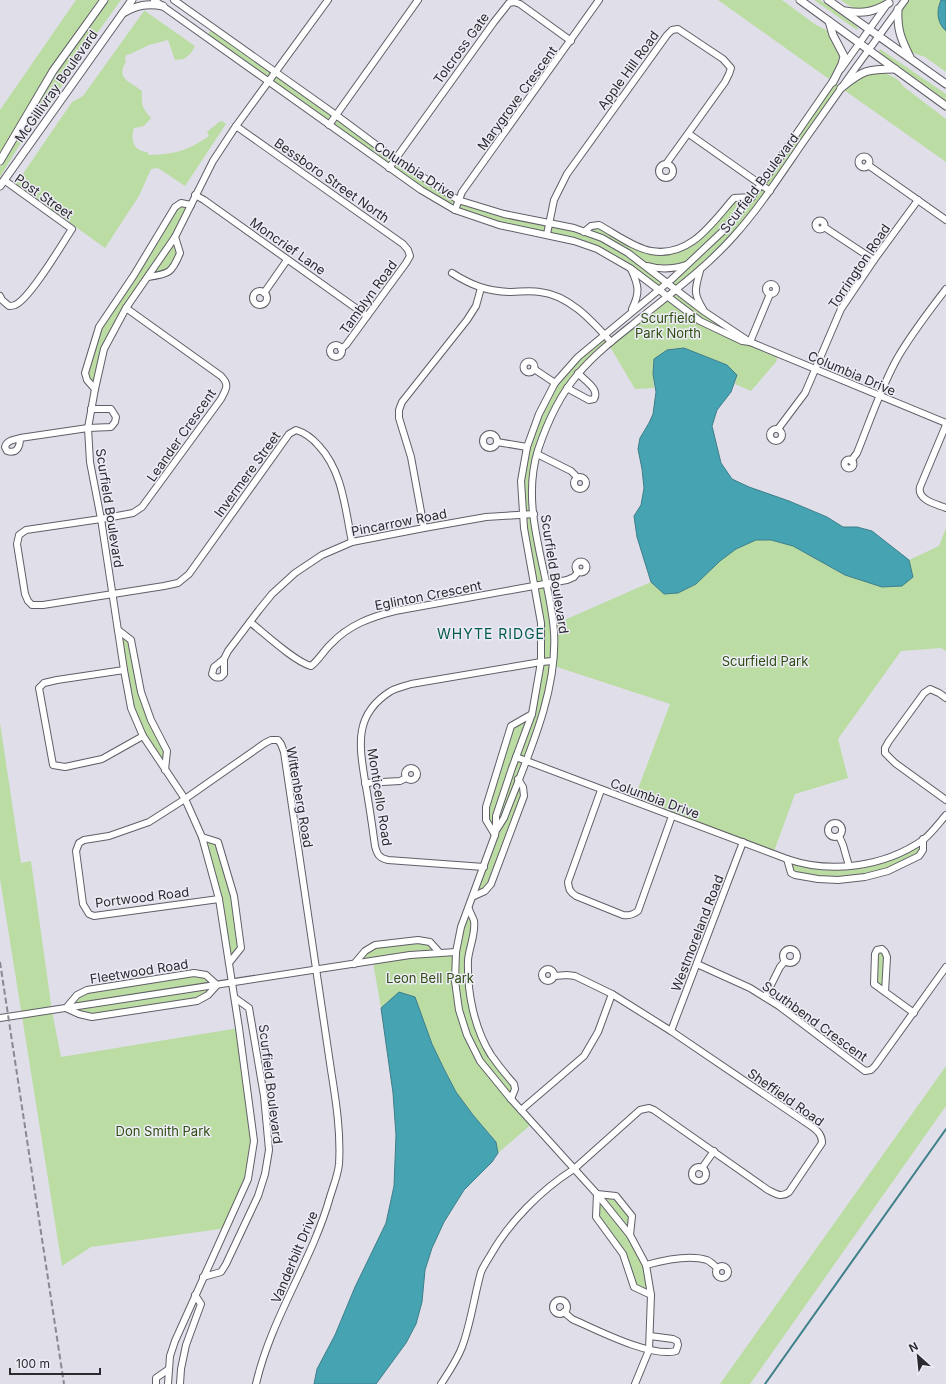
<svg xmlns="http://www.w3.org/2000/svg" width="946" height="1384" viewBox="0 0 946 1384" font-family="Inter,sans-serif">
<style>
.green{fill:#bbdca3;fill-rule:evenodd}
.water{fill:#46a3b2;stroke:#3e7f8a}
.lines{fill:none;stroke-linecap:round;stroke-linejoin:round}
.stream{stroke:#3e7f8a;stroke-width:2}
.minor-casing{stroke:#605f67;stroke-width:8}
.major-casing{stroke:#605f67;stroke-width:9}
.minor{stroke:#fff;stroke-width:6}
.major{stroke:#fff;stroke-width:7}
.rail{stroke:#8a8990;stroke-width:2;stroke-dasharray:6 3;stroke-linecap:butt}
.labels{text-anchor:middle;stroke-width:3;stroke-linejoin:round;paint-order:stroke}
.street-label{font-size:13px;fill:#2b2a2e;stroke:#edecf6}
.park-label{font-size:13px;fill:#2e4d10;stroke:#edecf6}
.neighbourhood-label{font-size:14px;letter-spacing:1px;fill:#005a48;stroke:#edecf6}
</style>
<rect width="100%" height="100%" fill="#e0dfe9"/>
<g class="green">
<polygon points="76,0 98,0 55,65 0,153 0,110"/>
<polygon points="108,0 121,0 75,64 57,94 19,146 0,177 0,167 56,73"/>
<polygon points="718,0 782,0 816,25 828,31 841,52 836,69 829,79"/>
<polygon points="814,0 820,0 854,24 858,28 857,30"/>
<path d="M 841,0 L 885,0 C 879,6 867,11 858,9 C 852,8 846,4 841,0 Z"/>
<polygon points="905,0 941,0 938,6 944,30 946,31 946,72 925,57 913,53 904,43 897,13"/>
<path d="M 144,11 L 145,11 L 195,46 L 191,53 L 184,59 L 175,60 L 168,40 L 149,45 L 130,54 L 126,55 L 125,58 L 126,62 C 115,79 131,82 142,91 C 141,104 142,108 151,118 L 144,126 L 134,128 C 130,140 134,151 147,152 L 149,155 C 176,154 187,151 209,136 L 207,132 L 219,122 L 222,121 L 226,124 L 185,186 L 158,168 L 151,169 L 139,196 L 105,248 L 16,184 L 72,102 L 83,96 Z"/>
<path d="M 213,27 L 287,80 L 458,200 L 584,232 L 599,225 L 639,247 L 665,252 L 702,235 L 734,198 L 752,197 L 833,82 L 841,88 L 734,236 L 677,290 L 744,337 L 778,354 L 776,362 L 751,391 L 735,384 L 737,375 L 727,365 L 684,348 L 667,350 L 654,360 L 653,374 L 654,388 L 635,389 L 609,345 L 567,388 L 537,454 L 532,484 L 534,526 L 553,625 L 651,582 L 664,594 L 720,561 L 736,549 L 756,540 L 771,540 L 793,546 L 845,575 L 882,587 L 902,586 L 913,577 L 909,560 L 939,546 L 946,528 L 946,651 L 941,648 L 901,651 L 838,739 L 848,778 L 795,794 L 773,854 L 633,802 L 670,704 L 554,666 L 549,687 L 519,779 L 524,796 L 491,884 L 474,896 L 494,835 L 486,820 L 486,807 L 511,726 L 532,714 L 540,672 L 541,623 L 524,528 L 521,481 L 527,447 L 555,383 L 604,334 L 608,344 L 676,290 L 667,282 L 659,289 L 597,249 L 499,225 L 455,210 L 421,190 L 206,37 ZM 688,264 L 667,282 L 646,266 L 656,269 Z"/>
<polygon points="880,49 946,94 946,101 885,57 879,51"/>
<polygon points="883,72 897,79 904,87 946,119 946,162 844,90 863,74"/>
<polygon points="181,203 191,205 175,237 180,253 171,269 148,277 104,349 95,389 85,373 99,327 175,207"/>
<polygon points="118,630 131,640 141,692 167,751 165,770 143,736 131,708"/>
<polygon points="0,723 21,863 31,861 52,1011 61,1057 239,1028 254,1141 248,1179 227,1228 91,1247 62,1266 0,879"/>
<polygon points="202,837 218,842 234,896 241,948 229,963 219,899"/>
<polygon points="923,839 919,856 888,871 838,880 795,875 787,859 834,867 882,859"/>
<polygon points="469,909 474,920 471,944 470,995 485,1043 514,1084 511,1099 534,1122 498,1153 496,1141 473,1115 456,1092 432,1044 423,1022 389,1000 381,1008 373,962 354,964 375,945 430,942 439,952 456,952"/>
<polygon points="877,950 885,952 885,992 874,984"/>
<polygon points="194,973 206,975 217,985 197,1001 92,1017 66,1008 87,990"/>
<polygon points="946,1066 946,1106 750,1384 720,1384"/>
<polygon points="597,1194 616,1196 632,1216 630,1235 646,1265 651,1295 634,1287 623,1254 596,1217"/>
</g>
<g class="water">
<path d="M 941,0 L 946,0 L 946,31 C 937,23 936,11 941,0 Z"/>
<polygon points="684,348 727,365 737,375 731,392 717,410 712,426 721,463 732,479 749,487 789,501 827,517 843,527 857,527 872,531 909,560 913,577 902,586 882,587 845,575 793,546 771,540 756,540 736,549 720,561 696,584 678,593 664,594 651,582 637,537 634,516 641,505 644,488 642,469 638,449 640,438 649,423 653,414 656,392 653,374 654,359 667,350"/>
<polygon points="399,992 415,997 432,1044 444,1069 456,1092 473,1115 496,1142 498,1153 492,1162 464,1190 444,1222 432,1248 425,1270 422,1302 416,1324 406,1343 376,1384 314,1384 317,1369 335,1335 355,1287 386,1223 394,1186 396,1135 393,1093 381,1008"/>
</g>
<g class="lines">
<polyline class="stream" points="765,1384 946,1129"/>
<g class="minor-casing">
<g id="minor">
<polyline points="154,0 421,190 455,210 499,225 574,241 597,249 630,268 700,321 742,341 750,342 946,423"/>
<polyline points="174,0 336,115 395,159 458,200 504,214 574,228 602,238 628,253 705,312 750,342"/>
<polyline points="841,69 888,3"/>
<polyline points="329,125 418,0"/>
<polyline points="236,126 403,244 408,250 410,256 406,263 346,345 341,349"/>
<polyline points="689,134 770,191"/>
<circle cx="864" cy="162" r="5.5"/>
<circle cx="666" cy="171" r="7"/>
<polyline points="868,165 946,220"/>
<polyline points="389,168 494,22 509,3 514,2 520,4 571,41"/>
<polyline points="195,195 204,200 367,316"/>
<polyline points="455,210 462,192 599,0"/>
<circle cx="820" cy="225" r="4.5"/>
<polyline points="824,227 874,260"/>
<path d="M 584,232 L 591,226 L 599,225 C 614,233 634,248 651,251 C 690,258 712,223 734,198 L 752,197"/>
<polyline points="547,234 554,200 567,174 667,35 672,30 678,29 723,59 731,68 729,74 725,82 666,164"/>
<path d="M 648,266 C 661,270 673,269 686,265"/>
<path d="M 631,269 C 639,286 640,293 632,309"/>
<path d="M 700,271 C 695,289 693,293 703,309"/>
<path d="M 452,273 C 471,285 486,291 509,292 C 519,292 530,290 540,292 C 569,295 592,321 611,342"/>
<path d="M 148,277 C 169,274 172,273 180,253 L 175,237"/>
<circle cx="771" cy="289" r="5"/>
<circle cx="260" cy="298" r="7"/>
<polyline points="264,293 287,260"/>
<path d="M 0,296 L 2,300 L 9,306 C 11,306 13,306 15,305 C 30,299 62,244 72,229 L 4,180"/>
<path d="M 126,308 L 221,376 C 230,385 226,389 221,399 L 142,507 L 133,513 L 101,519 L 26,530 L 19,535 L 17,544 L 25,594 L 28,601 L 32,605 L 43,605 L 164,586 L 178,583 L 189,574 L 289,434 L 296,430 C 306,433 313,439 319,446 C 343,472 345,509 352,542"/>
<polyline points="750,342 770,294"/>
<circle cx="336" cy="351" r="6"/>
<circle cx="529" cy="367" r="5.5"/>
<polyline points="534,369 555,383"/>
<path d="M 567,388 L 589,400 L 594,399 C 600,389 585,381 578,373"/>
<polyline points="95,389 87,380 85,373 99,327 134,275 175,207 181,203 191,205"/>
<path d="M 946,425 L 920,487 C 917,500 936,504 946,508"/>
<polyline points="778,429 805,393 841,309 874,260 918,200"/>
<circle cx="776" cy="435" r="6"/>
<circle cx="490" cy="441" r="7"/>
<path d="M 20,438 C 14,440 7,440 5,447 L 7,451 C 17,454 20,447 20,438 L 88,428 L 111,427 L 115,422 L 116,417 L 111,409 L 91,409"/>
<polyline points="497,442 527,447"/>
<polyline points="537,454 571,471 577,477"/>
<circle cx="849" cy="464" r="4.5"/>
<path d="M 851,461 L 857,453 C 870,421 881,387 898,357 C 912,333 929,311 946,289"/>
<circle cx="580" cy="483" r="6"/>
<polyline points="424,528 411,457 399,418 399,410 402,402 467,320 476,306 481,288"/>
<circle cx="581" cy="567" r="5.5"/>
<path d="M 250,622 C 264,633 295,662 311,666 C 319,660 324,650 332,643 C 349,625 371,617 395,611 L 567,580 L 574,577 L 578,572"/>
<polyline points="118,630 131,640 141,692 151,720 167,751 165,770"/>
<polyline points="224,659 228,651 259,610 272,594 295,573 322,555 352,542 424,528 486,517 534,514"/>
<path d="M 224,659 L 224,674 L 221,677 C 217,678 215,678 212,674 L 214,667 Z"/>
<polyline points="124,670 57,680 44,683 39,688 53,765 65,767 102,759 143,736"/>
<polyline points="946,698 939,693 930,689 924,693 889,741 885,748 885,753 895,763 946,800"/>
<path d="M 516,757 L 787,859 C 831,874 884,867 923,840 C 931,834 939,823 946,815"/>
<circle cx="411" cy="774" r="6"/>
<polyline points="365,783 400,781 406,778"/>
<path d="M 601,790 L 568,882 C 569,890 570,892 576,896 L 623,915 C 629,916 633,915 638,911 L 672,816"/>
<circle cx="835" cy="830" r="7"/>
<path d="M 497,829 L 504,818 C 525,762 558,694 554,632 C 550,572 519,511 538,450 C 547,423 559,396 578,374 C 594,355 613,340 632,325 C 667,296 704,270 734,236 C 761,206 783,171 806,138 C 838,92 871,46 905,0"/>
<polyline points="495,835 486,820 486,807 511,726 532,714"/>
<polyline points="839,836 843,845 849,866"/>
<polyline points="202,837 218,842 234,896 241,948 229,963"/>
<polyline points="787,859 791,873 795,875 818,879 838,880 865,877 888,871 919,856 923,850 923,839"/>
<path d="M 484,867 L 388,860 C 379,858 377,854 375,846 C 372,824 369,803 365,781 C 359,744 354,714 391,691 C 397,688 405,686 411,684 L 541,662 L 553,661"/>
<polyline points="474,896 485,891 491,884 524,796 523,787 518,779"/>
<path d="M 219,899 L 94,916 L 89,914 L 83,904 L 76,851 L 79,843 L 84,840 L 109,836 L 149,822 L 185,799 L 265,743 L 271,740 L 278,740 L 281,744 L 284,752 L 331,1070 C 336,1101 341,1133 339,1164 C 338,1175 333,1187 330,1197 C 312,1261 271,1318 256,1384"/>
<path d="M 469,909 C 470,913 473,917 474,921 C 476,933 469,948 468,960 C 467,992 474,1028 491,1055 C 498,1065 506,1075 514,1084 L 515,1089 L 511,1099"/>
<circle cx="790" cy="956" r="7"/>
<polyline points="354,964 365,951 375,945 418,940 430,942 439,952"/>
<polyline points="697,964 750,988 779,1006 865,1071 871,1070 875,1066 946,967"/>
<circle cx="548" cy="975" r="6"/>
<polygon points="194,973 206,975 217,985 208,995 197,1001 92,1017 79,1014 66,1008 77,995 87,990"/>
<polyline points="885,992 887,957 885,952 882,949 877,950 875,954 874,984 914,1013"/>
<polyline points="765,997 780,967 785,961"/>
<polyline points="0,1018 410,955 456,952"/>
<polyline points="671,1031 743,842"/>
<polyline points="521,1110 584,1056 598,1032 612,994"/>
<circle cx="699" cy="1174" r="7"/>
<polyline points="702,1168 714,1151"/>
<polyline points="630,1235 632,1216 616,1196 597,1194 596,1217 623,1254 634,1287 651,1295"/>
<path d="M 646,1265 C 664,1260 689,1254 707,1260 C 711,1262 714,1265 717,1268"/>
<circle cx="722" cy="1272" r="6"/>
<polyline points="203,1277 221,1272 226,1264 258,1196 265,1174 269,1150 264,1096 249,1008 235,998"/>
<circle cx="560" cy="1307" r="7"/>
<path d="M 564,1312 L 572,1319 C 597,1330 651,1358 676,1351 L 678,1345 L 677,1341 L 673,1339 L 650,1336"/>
<polyline points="156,1384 156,1378 169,1369"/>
<polyline points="168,1384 170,1356 175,1341 248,1179 254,1141 239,1028 219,899 202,837 185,799 143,736 131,708 124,670 101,519 90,462 88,428 95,389 104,349 126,308 175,237 213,161 236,126 328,0"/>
<polyline points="180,1384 181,1369 186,1345 201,1304 195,1295"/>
<path d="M 441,1384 C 449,1372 457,1360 462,1347 C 471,1323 474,1297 481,1272 C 483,1267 487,1261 490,1256 C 509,1222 541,1190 574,1169 L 640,1110 L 649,1108 L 654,1110 L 768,1190 C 776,1194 781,1198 789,1192 L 822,1143 C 822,1135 818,1131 811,1126 L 671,1031 L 612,994 L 575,976 L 567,975 L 555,976"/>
<polyline points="635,1384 649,1350 651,1295 646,1265 630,1235 597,1194 511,1099 480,1061 467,1035 459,1010 455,981 456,952 461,927 495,835 496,830 496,816 512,768 532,714 541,662 541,623 524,528 521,481 527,447 539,414 555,383 578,357 672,279 724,230 761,185 835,78"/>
</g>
</g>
<g class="major-casing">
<g id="major">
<polyline points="800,0 946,106"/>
<polyline points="828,0 946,84"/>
<path d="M 898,9 C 897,30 901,39 910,57"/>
<path d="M 845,11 C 864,14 873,12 889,3"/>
<path d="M 123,13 C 137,5 148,3 163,6"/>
<polyline points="829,21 833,35 844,56 842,64 833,82"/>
<path d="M 841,88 C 863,70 867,69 895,69"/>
<polyline points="0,161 53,71 104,0"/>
<polyline points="0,186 132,0"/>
</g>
</g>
<use href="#minor" class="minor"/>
<use href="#major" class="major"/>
<polyline class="rail" points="0,962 64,1384"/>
</g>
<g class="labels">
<g class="street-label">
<text transform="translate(461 48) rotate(-54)" y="5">Tolcross Gate</text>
<text transform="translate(628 70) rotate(-54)" y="5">Apple Hill Road</text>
<text transform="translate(56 86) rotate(-55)" y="5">McGillivray Boulevard</text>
<text transform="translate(517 98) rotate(-54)" y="5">Marygrove Crescent</text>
<text transform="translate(415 170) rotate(33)" y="5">Columbia Drive</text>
<text transform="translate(332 180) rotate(35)" y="5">Bessboro Street North</text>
<text transform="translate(759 183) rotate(-53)" y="5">Scurfield Boulevard</text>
<text transform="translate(44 196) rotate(35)" y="5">Post Street</text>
<text transform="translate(288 246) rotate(35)" y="5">Moncrief Lane</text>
<text transform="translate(859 266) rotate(-56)" y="5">Torrington Road</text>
<text transform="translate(368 297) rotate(-54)" y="5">Tamblyn Road</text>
<text transform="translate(852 373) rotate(23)" y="5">Columbia Drive</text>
<text transform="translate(181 435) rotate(-55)" y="5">Leander Crescent</text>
<text transform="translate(247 474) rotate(-54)" y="5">Invermere Street</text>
<text transform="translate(110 508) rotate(81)" y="5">Scurfield Boulevard</text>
<text transform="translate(399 522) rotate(-11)" y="5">Pincarrow Road</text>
<text transform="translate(555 574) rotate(81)" y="5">Scurfield Boulevard</text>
<text transform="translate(428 595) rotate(-11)" y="5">Eglinton Crescent</text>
<text transform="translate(300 797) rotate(80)" y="5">Wittenberg Road</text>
<text transform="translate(380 797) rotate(81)" y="5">Monticello Road</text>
<text transform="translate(655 798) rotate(20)" y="5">Columbia Drive</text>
<text transform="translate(142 897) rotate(-7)" y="5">Portwood Road</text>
<text transform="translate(697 933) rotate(-69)" y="5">Westmoreland Road</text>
<text transform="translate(139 971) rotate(-9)" y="5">Fleetwood Road</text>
<text transform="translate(815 1021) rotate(36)" y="5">Southbend Crescent</text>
<text transform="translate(271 1084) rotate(83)" y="5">Scurfield Boulevard</text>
<text transform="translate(786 1097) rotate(35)" y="5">Sheffield Road</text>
<text transform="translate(294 1257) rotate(-67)" y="5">Vanderbilt Drive</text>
</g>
<g class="park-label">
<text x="668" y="323">Scurfield<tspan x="668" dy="15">Park North</tspan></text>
<text x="765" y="666">Scurfield Park</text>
<text x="430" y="983">Leon Bell Park</text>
<text x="163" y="1136">Don Smith Park</text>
</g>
<g class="neighbourhood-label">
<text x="491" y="639">WHYTE RIDGE</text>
</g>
</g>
<g transform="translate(918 1356) rotate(333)" stroke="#edecf6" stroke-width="3" paint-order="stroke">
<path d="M0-3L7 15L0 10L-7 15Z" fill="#2b2a2e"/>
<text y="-6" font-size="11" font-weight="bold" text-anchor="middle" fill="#2b2a2e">N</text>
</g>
<path d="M10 1368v6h90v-6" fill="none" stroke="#2b2a2e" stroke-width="2"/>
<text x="16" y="1368" font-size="12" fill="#2b2a2e" stroke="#edecf6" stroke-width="3" paint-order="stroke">100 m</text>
</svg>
